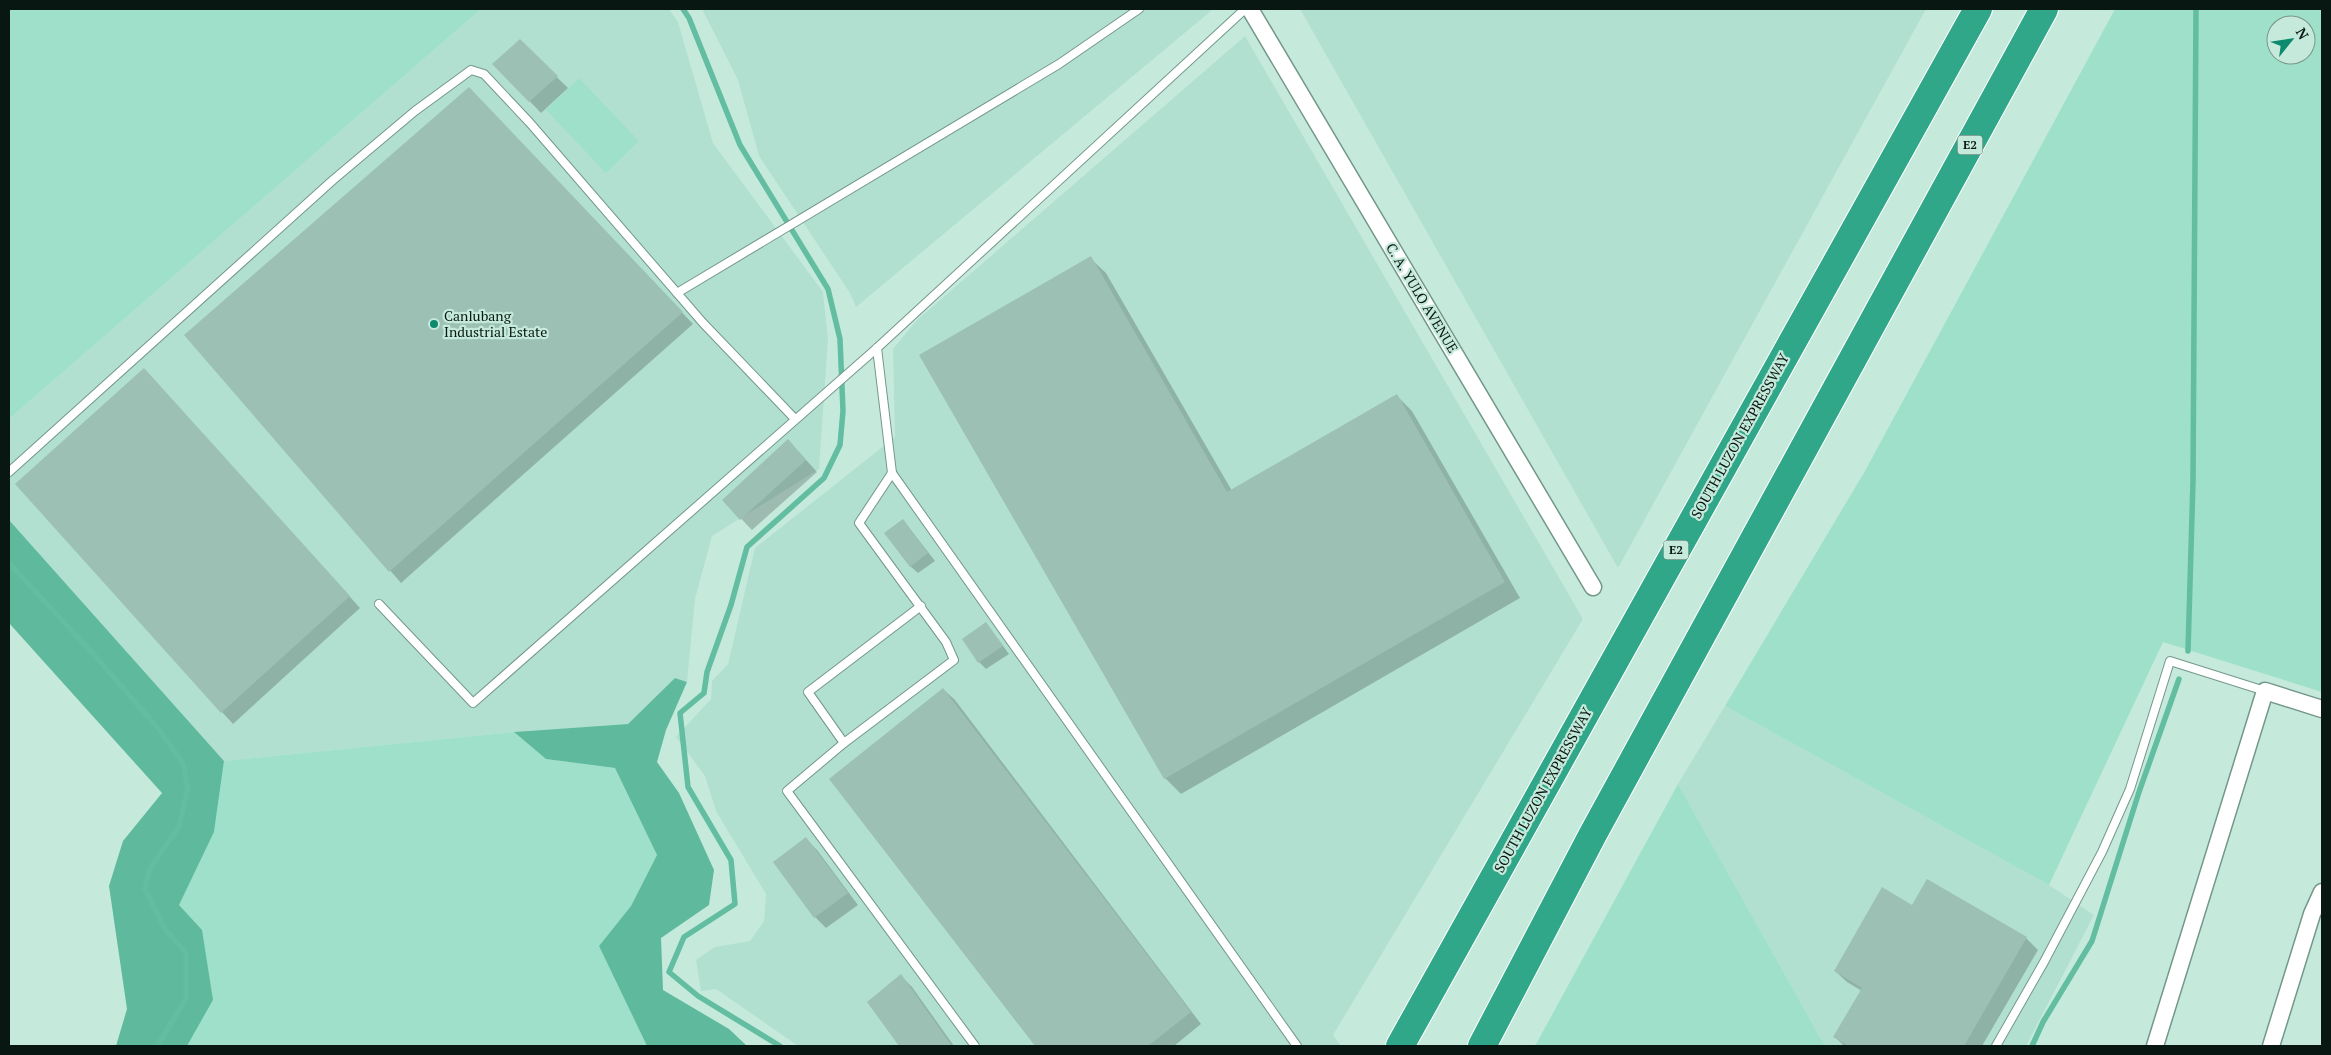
<svg xmlns="http://www.w3.org/2000/svg" width="2331" height="1055" viewBox="0 0 2331 1055" font-family="'PT Serif',serif">
<style>
.built{fill:#b2e0d0}
.green{fill:#9fe0ca;fill-rule:evenodd}
.forest{fill:#5eb99d}
.shadow{fill:#0003}
.lines{fill:none;stroke-linecap:round;stroke-linejoin:round}
.stream{stroke:#62bda1;stroke-width:5.5}
.building{fill:#9cc0b3}
.service-casing{stroke:#74978b;stroke-width:10}
.minor-casing{stroke:#74978b;stroke-width:19}
.motorway-casing{stroke:#fff;stroke-width:30}
.service{stroke:#fff;stroke-width:8}
.minor{stroke:#fff;stroke-width:16}
.motorway{stroke:#30a788;stroke-width:28}
.poi-dot{fill:#0c8a6e;stroke:#c5eadc;stroke-width:2}
.labels{text-anchor:middle;stroke-width:4.5;stroke-linejoin:round;paint-order:stroke}
.shield{fill:#c5eadc;stroke:#41564f;stroke-width:1}
.shield-label{font-size:12px;font-weight:bold;fill:#091712}
.street-label{font-size:14px;fill:#091712;stroke:#c5eadc}
.poi-label{font-size:14px;fill:#091712;stroke:#c5eadc;text-anchor:start}
</style>
<rect width="100%" height="100%" fill="#c5eadc"/>
<g class="built">
<polygon points="481,9 669,9 678,22 713,143 823,292 828,339 819,469 712,536 695,599 687,682 675,678 628,724 514,732 224,761 9,520 9,419"/>
<polygon points="702,9 1210,9 1211,11 856,307 850,293 759,156 738,80"/>
<polygon points="1300,9 1926,9 1618,568"/>
<polygon points="1245,36 1583,619 1333,1035 1341,1046 798,1046 716,989 701,991 696,960 715,947 750,941 764,921 766,894 716,811 705,776 676,737 711,699 712,681 728,664 755,548 895,437 893,349 917,320"/>
<polygon points="1725,706 2049,885 2094,915 2026,1046 1825,1046 1678,784"/>
</g>
<g class="green">
<polygon points="9,9 481,9 9,419"/>
<path d="M 2115,9 L 2322,9 L 2322,692 L 2163,642 L 2049,885 L 1725,706 L 1865,471 ZM 2276,25 L 2306,25 L 2306,55 L 2276,55 Z"/>
<polygon points="579,78 639,141 606,173 546,110"/>
<polygon points="514,732 546,759 615,768 657,855 631,906 599,946 647,1046 187,1046 213,1000 178,906 214,832 224,761"/>
<polygon points="1678,784 1825,1046 1535,1046"/>
</g>
<g class="forest">
<polygon points="9,520 224,761 214,832 179,905 202,930 213,1000 187,1046 116,1046 127,1009 109,886 123,841 162,793 9,623"/>
<polygon points="675,678 687,682 666,730 657,762 679,793 714,870 709,905 661,938 663,990 729,1029 747,1046 647,1046 599,946 631,906 657,855 615,768 546,759 514,732 628,724"/>
</g>
<g class="shadow">
<polygon points="520,41 568,88 541,113 494,64"/>
<polygon points="480,100 693,324 401,583 186,335"/>
<polygon points="1090,258 1106,273 1232,491 1396,395 1412,411 1520,598 1181,794 1165,778 921,356"/>
<polygon points="155,381 360,608 233,724 222,712"/>
<polygon points="799,452 817,472 752,530 723,500"/>
<polygon points="903,520 935,561 918,573 910,566"/>
<polygon points="986,623 1009,654 986,669 979,662"/>
<polygon points="943,689 955,700 1201,1024 1174,1046 1036,1046 831,780"/>
<polygon points="806,839 817,850 858,905 826,928 815,917"/>
<polygon points="1928,881 2026,938 2038,950 1982,1046 1844,1046 1835,1037 1862,991 1847,982 1835,971 1913,907"/>
<polygon points="901,976 912,987 954,1046 900,1046 869,1003"/>
</g>
<g class="lines">
<g class="stream">
<polyline points="683,9 689,18 740,145 828,289 840,339 843,411 840,445 824,478 747,547 731,605 707,672 704,693 680,713 688,787 731,860 735,904 684,937 669,972 698,996 780,1046"/>
<polyline points="9,563 96,657 157,727 183,763 188,788 179,827 150,868 145,889 165,929 186,953 186,999 157,1046"/>
<polyline points="2188,651 2193,481 2196,9"/>
<polyline points="2032,1046 2043,1022 2092,941 2139,792 2179,679"/>
</g>
</g>
<g class="building">
<polygon points="520,39 558,76 529,102 492,64"/>
<polygon points="469,87 683,312 389,572 184,335"/>
<polygon points="1091,256 1227,492 1397,394 1505,582 1164,779 919,355"/>
<polygon points="144,368 350,596 221,713 15,484"/>
<polygon points="788,439 806,460 740,520 722,500"/>
<polygon points="903,519 928,553 910,567 884,533"/>
<polygon points="986,622 1003,646 978,663 962,639"/>
<polygon points="943,688 1191,1012 1148,1046 1035,1046 829,779"/>
<polygon points="806,837 848,893 814,918 773,862"/>
<polygon points="1927,879 2027,937 1964,1046 1849,1046 1833,1037 1862,988 1834,971 1882,887 1912,905"/>
<polygon points="901,974 952,1046 899,1046 867,1002"/>
</g>
<g class="lines">
<g class="service-casing">
<g id="service">
<polyline points="677,293 1059,64 1139,9"/>
<polyline points="877,348 892,473 859,523 946,642 954,660 844,743 787,791 975,1046"/>
<polyline points="9,472 333,180 415,111 471,70 484,74 530,123 703,323 795,419"/>
<polyline points="892,473 1297,1046"/>
<polyline points="379,604 473,703 877,348 1245,9"/>
<polyline points="844,743 808,692 921,606"/>
<polyline points="1996,1046 2044,962 2102,852 2130,789 2170,661 2265,691"/>
</g>
</g>
<g class="minor-casing">
<g id="minor">
<polyline points="1250,9 1593,587"/>
<polyline points="2155,1046 2265,691 2322,709"/>
<polyline points="2271,1046 2312,914 2322,892"/>
</g>
</g>
<g class="motorway-casing">
<g id="motorway">
<polyline points="1400,1046 1978,9"/>
<polyline points="1482,1046 1593,834 2044,9"/>
</g>
</g>
<use href="#service" class="service"/>
<use href="#minor" class="minor"/>
<use href="#motorway" class="motorway"/>
</g>
<circle class="poi-dot" cx="434" cy="324" r="5"/>
<g class="labels">
<g class="shield">
<rect x="1957.5" y="135.5" width="25" height="19" rx="4"/>
<rect x="1663.5" y="540.5" width="25" height="19" rx="4"/>
</g>
<g class="shield-label">
<text x="1970" y="149">E2</text>
<text x="1676" y="554">E2</text>
</g>
<g class="street-label">
<text transform="translate(1422 298) rotate(59)" y="5">C. A. YULO AVENUE</text>
<text transform="translate(1740 436) rotate(-61)" y="5">SOUTH LUZON EXPRESSWAY</text>
<text transform="translate(1543 790) rotate(-61)" y="5">SOUTH LUZON EXPRESSWAY</text>
</g>
<g class="poi-label">
<text x="444" y="321">Canlubang<tspan x="444" dy="16">Industrial Estate</tspan></text>
</g>
</g>
<rect width="2331" height="1055" fill="none" stroke="#091712" stroke-width="20"/>
<g transform="translate(2291 40) rotate(60)"><circle r="24" fill="#c5eadc" stroke="#7a968b"/>
<path d="M0-4L9 19L0 12L-9 19Z" fill="#0c8a6e"/>
<text y="-8" font-size="14" font-weight="bold" text-anchor="middle" fill="#091712">N</text>
</g>
</svg>
